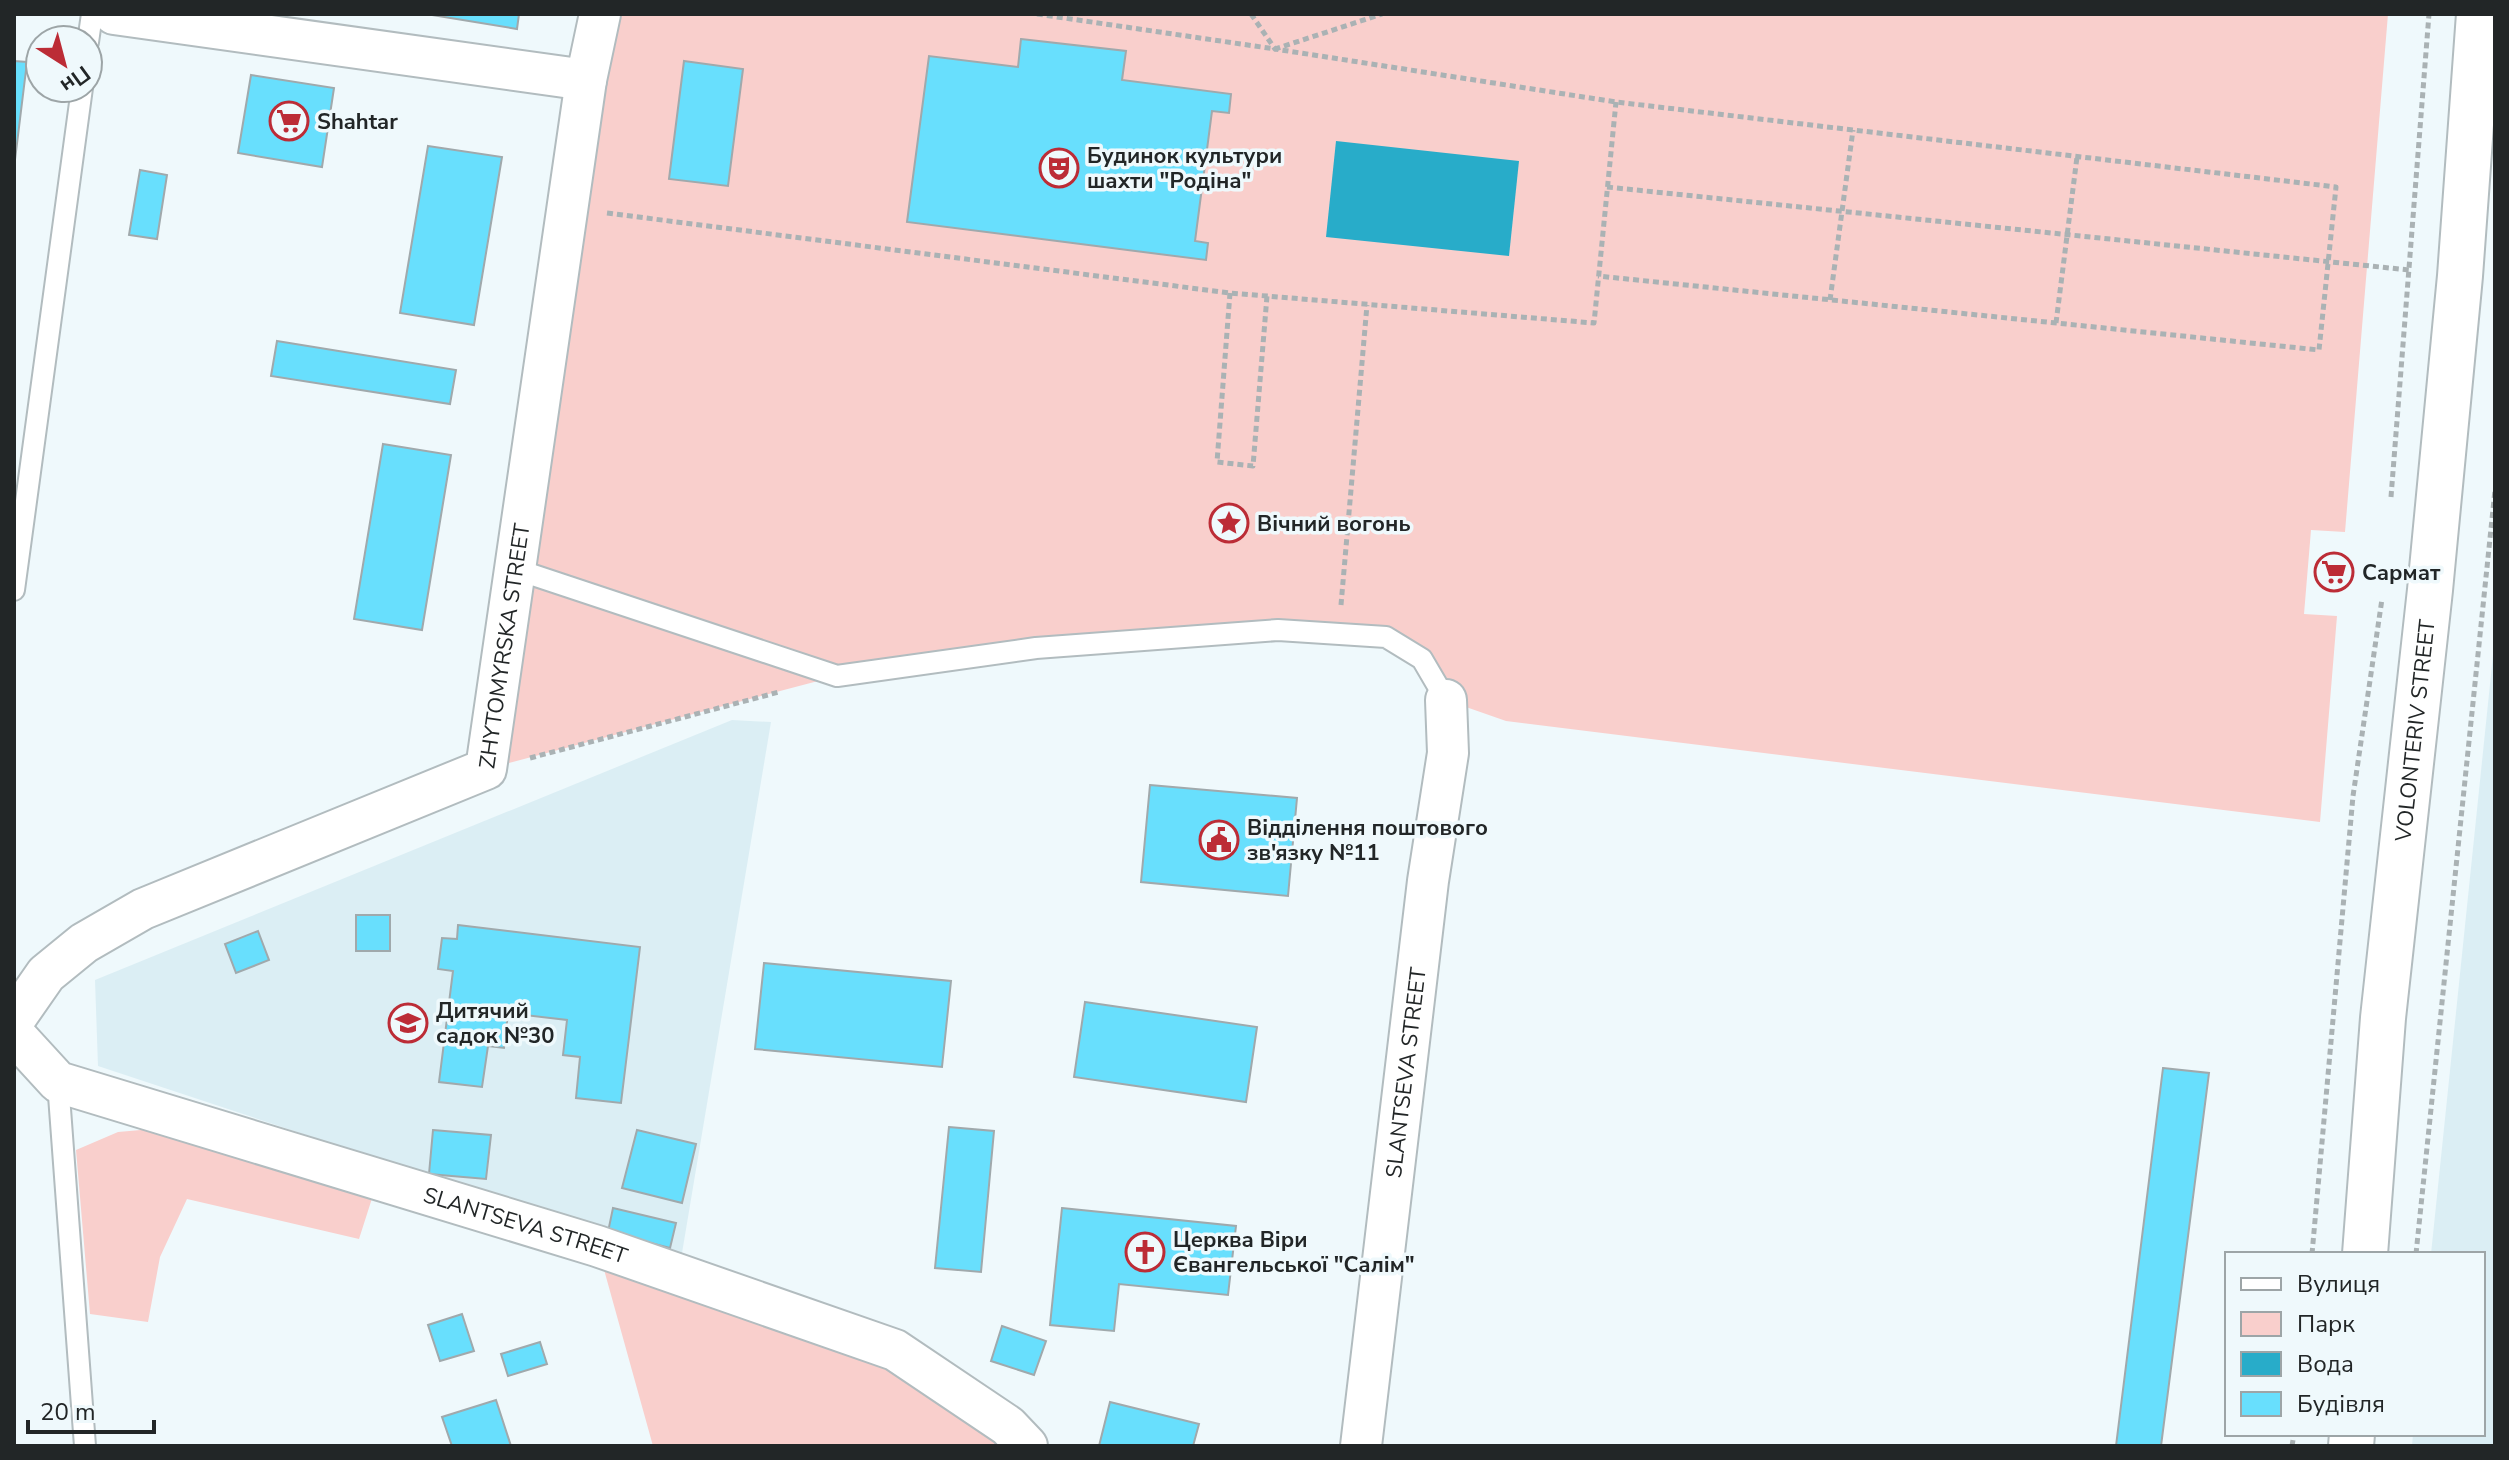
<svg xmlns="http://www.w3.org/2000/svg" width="2509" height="1460" viewBox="0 0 2509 1460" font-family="'Nunito Sans',sans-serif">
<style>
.built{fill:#dbeef4}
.green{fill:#f9cfcc}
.water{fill:#28acc9}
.building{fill:#68dffd;stroke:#a0a9ac;stroke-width:2}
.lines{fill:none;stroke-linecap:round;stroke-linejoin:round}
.service-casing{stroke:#b2bcbf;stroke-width:24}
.minor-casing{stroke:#b2bcbf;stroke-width:44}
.tertiary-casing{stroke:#b2bcbf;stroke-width:48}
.path{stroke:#aab2b4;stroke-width:5;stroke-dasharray:6 4;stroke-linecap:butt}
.service{stroke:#fff;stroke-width:20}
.minor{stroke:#fff;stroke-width:40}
.tertiary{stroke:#fff;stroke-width:44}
.labels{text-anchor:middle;stroke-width:7;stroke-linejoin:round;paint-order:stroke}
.poi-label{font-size:22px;font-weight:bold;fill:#222627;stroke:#eff9fc;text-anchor:start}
.street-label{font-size:22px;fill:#222627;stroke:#eff9fc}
</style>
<rect width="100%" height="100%" fill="#eff9fc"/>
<g class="built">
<polygon points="2495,636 2495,1446 2412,1446 2413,1434 2483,1434 2483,1254 2431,1254"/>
<polygon points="732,720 771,722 681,1259 98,1066 95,980"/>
</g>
<g class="green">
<polygon points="600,14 2388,14 2345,532 2311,530 2304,614 2337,616 2320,822 1506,721 1446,700 1422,659 1386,637 1278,630 837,676 486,769"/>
<polygon points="175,1127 375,1189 359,1239 187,1199 160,1257 148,1322 90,1314 76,1150 118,1132"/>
<polygon points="603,1266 794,1336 855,1355 885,1368 1004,1446 653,1446"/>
</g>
<polygon class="water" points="1336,141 1519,161 1509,256 1326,237"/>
<g class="building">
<polygon points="426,14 519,14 517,29"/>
<polygon points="1021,39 1126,51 1122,80 1231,94 1229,113 1212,111 1195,241 1208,243 1206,260 907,222 929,56 1018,67"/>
<polygon points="14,61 27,62 14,168"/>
<polygon points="684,61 743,69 728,186 669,179"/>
<polygon points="251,75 334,88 322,167 238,153"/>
<polygon points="428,146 502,157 474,325 400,313"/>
<polygon points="140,170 167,175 157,239 129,235"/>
<polygon points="277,341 456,370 450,404 271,376"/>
<polygon points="383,444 451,455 422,630 354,619"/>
<polygon points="1150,785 1297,798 1288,896 1141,882"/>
<rect x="356" y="915" width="34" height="36"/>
<polygon points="458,925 640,947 621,1103 576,1098 580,1057 563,1055 567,1020 508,1013 504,1048 488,1046 482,1087 439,1082 453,971 438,969 442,938 457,939"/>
<polygon points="258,931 269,960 236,973 225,944"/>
<polygon points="764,963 951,981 942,1067 755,1049"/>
<polygon points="1085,1002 1257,1027 1246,1102 1074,1077"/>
<polygon points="2163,1068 2209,1073 2161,1446 2116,1446"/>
<polygon points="949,1127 994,1131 981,1272 935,1268"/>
<polygon points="433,1130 491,1135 486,1179 429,1174"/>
<polygon points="637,1130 696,1144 682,1203 622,1188"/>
<polygon points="613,1208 676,1223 670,1248 608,1232"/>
<polygon points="1062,1208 1236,1226 1228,1295 1119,1284 1114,1331 1050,1325"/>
<polygon points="462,1314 474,1351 440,1361 428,1325"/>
<polygon points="1002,1326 1046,1341 1034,1375 991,1361"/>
<polygon points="540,1342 547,1364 508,1376 501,1354"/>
<polygon points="496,1400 511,1446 452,1446 442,1417"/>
<polygon points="1110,1402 1199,1424 1193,1446 1099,1446"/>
</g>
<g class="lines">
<g class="service-casing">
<g id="service">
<polyline points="88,42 92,14"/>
<polyline points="515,569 837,676 1036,648 1278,630 1386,637 1422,659 1446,700"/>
<polyline points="14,590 82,88"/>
<polyline points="58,1082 85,1446"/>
</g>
</g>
<g class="minor-casing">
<g id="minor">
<polyline points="114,14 586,80 600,14"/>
<path id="s1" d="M 14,1020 L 46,974 L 84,943 L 143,909 L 486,769 L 586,80"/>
<path id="s2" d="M 14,1034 L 58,1082 L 597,1246 L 895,1350 L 1008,1426 L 1027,1446"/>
<path id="s3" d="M 1361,1446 L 1428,881 L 1448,753 L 1446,700"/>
</g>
</g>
<g class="tertiary-casing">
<g id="tertiary">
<path id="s4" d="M 2365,1254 L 2383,1018 L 2430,590 L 2460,276 L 2479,14"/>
<polyline points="2351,1446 2352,1434"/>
</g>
</g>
<g class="path">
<polyline points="1037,14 1275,49 1382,14"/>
<polyline points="1251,14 1275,49 1616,102 2336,187 2319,350 1598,276"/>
<polyline points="1607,187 2409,270"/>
<polyline points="607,213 1230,293 1594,323 1616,102"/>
<polyline points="1230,293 1217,462 1253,466 1267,296"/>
<polyline points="1830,300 1853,130"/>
<polyline points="2056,323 2077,157"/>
<polyline points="2391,497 2429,14"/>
<polyline points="1341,605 1367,305"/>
<polyline points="530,758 779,692"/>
<polyline points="2312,1254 2353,796 2382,599"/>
<polyline points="2416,1254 2495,490"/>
<polyline points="2292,1446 2294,1434"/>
</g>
<use href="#service" class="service"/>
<use href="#minor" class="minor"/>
<use href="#tertiary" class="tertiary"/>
</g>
<defs>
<g id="supermarket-ring" transform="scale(2)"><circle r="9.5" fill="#eff9fc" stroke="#bc2c36" stroke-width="1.5"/><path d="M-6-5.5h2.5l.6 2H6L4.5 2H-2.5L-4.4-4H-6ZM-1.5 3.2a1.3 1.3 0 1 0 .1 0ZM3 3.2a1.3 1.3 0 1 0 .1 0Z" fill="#bc2c36"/></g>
<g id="theatre-ring" transform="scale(2)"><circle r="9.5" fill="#eff9fc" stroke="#bc2c36" stroke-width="1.5"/><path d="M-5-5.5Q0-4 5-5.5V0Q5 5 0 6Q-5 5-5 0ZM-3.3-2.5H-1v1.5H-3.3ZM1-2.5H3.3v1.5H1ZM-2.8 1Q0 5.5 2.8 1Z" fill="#bc2c36"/></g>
<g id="sight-ring" transform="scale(2)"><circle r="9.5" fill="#eff9fc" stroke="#bc2c36" stroke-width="1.5"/><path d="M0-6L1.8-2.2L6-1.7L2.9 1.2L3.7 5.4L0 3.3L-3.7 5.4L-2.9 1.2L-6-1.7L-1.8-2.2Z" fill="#bc2c36"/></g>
<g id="civic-ring" transform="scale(2)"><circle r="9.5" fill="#eff9fc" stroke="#bc2c36" stroke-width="1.5"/><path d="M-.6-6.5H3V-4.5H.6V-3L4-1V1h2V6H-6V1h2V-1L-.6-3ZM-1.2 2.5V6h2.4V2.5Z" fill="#bc2c36"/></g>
<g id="school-ring" transform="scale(2)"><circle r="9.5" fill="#eff9fc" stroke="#bc2c36" stroke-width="1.5"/><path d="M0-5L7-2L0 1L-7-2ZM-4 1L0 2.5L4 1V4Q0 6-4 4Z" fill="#bc2c36"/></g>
<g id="church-ring" transform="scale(2)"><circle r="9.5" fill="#eff9fc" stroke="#bc2c36" stroke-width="1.5"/><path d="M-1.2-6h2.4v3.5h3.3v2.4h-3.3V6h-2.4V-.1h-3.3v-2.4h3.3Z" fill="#bc2c36"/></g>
</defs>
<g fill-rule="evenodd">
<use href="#supermarket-ring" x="289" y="121"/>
<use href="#theatre-ring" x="1059" y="168"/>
<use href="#sight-ring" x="1229" y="523"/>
<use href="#supermarket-ring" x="2334" y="572"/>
<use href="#civic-ring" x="1219" y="840"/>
<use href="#school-ring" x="408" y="1023"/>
<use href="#church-ring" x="1145" y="1252"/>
</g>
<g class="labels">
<g class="poi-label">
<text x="317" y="129">Shahtar</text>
<text x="1087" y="163">Будинок культури<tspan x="1087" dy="25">шахти "Родіна"</tspan></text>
<text x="1257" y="531">Вічний вогонь</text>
<text x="2362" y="580">Сармат</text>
<text x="1247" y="835">Відділення поштового<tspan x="1247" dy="25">зв'язку №11</tspan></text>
<text x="436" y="1018">Дитячий<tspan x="436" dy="25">садок №30</tspan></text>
<text x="1173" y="1247">Церква Віри<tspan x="1173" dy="25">Євангельської "Салім"</tspan></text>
</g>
<g class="street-label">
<text dy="8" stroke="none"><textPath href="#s1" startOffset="668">ZHYTOMYRSKA STREET</textPath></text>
<text dy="8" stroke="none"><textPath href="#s4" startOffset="526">VOLONTERIV STREET</textPath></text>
<text dy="8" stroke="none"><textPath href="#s3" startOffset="376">SLANTSEVA STREET</textPath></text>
<text dy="8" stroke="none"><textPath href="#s2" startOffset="554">SLANTSEVA STREET</textPath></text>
</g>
</g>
<rect width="2509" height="1460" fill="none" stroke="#222627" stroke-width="32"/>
<rect x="2225" y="1252" width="260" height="184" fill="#eff9fc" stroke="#9da5a7" stroke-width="2"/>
<rect x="2241" y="1278" width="40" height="12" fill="#ffffff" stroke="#9da5a7" stroke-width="2"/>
<text x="2297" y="1292" font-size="24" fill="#222627">Вулиця</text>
<rect x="2241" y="1312" width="40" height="24" fill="#f9cfcc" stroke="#9da5a7" stroke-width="2"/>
<text x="2297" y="1332" font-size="24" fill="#222627">Парк</text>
<rect x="2241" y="1352" width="40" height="24" fill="#28acc9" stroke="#9da5a7" stroke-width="2"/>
<text x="2297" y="1372" font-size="24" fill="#222627">Вода</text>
<rect x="2241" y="1392" width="40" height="24" fill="#68dffd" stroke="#9da5a7" stroke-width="2"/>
<text x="2297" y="1412" font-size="24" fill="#222627">Будівля</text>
<g transform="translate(64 64) rotate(144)"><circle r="38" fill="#eff9fc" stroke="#9da5a7" stroke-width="2"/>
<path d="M0-6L14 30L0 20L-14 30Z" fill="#bc2c36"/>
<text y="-12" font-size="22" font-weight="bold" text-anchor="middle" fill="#222627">Пн</text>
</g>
<path d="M28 1420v12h126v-12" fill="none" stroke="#222627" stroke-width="4"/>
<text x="40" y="1420" font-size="24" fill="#222627" stroke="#eff9fc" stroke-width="6" paint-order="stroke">20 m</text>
</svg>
